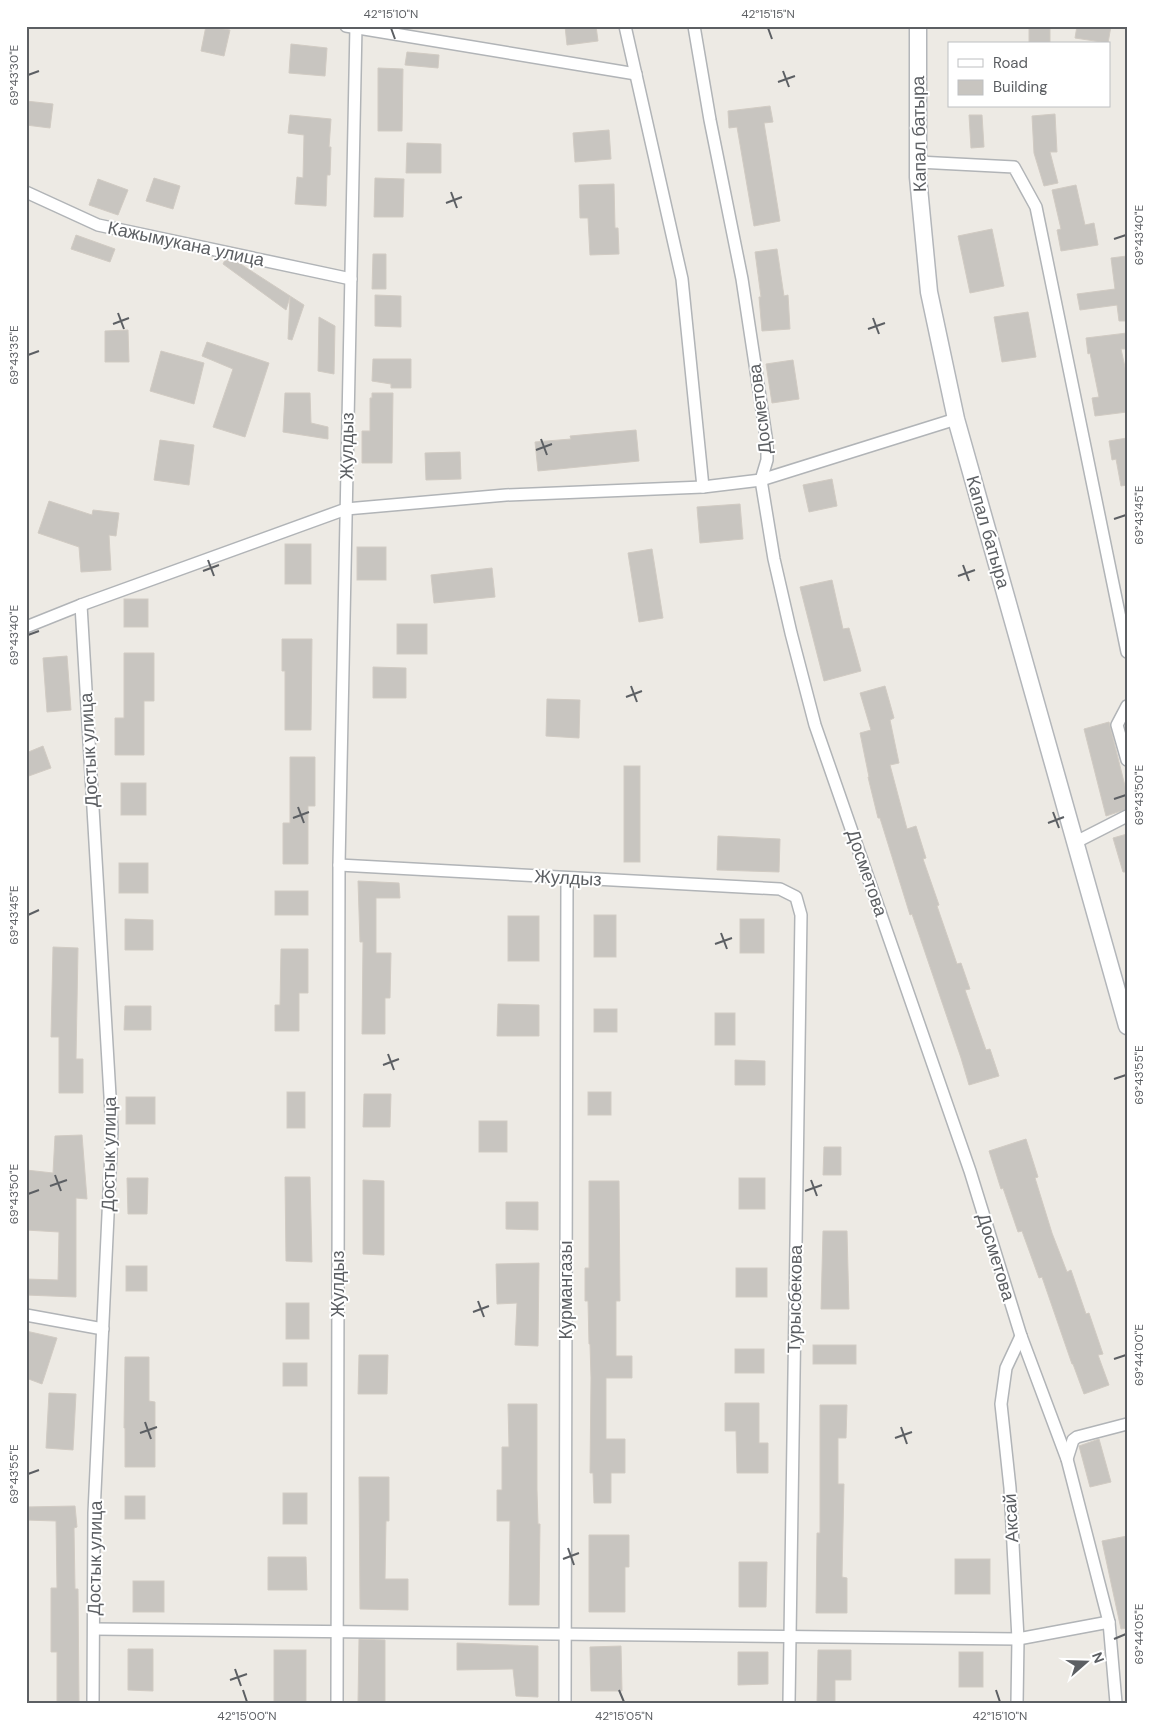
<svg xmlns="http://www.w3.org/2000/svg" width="1153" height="1729" viewBox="0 0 1153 1729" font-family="'DM Sans',sans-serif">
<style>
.building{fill:#c8c5c0;stroke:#d1cbc3}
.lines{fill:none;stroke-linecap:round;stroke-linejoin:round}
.street-casing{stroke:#b1b4b7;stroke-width:14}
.secondary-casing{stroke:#b3b6ba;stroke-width:19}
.street{stroke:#fff;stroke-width:11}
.secondary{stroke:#fff;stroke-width:16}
.ticks{fill:none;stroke:#5c5f63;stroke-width:2}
.labels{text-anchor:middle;stroke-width:4;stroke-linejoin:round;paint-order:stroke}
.street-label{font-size:18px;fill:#5c5f63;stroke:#fff}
.neatline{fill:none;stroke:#5c5f63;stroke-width:2}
.ticks-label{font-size:12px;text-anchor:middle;fill:#5c5f63}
</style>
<rect width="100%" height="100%" fill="#edeae4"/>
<g class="building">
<polygon points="206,26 230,30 224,56 201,51"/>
<polygon points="565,26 596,26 598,41 567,45"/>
<rect x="1029" y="26" width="21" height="18"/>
<polygon points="1077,26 1111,26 1108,43 1075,38"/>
<polygon points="291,44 327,48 325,76 289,73"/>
<polygon points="407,52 439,55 438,68 405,65"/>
<polygon points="378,68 403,69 402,131 378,131"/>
<polygon points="26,101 53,104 50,128 26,125"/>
<polygon points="770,106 773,122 764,123 780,221 754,226 737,127 729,128 728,111"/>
<polygon points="1055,114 1057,152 1050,152 1058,183 1044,186 1034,153 1032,116"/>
<polygon points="290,115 331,119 329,147 331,147 330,175 327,175 326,206 295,204 297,177 303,178 304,135 288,133"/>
<polygon points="969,115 982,115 984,147 971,148"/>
<polygon points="609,130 611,159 575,162 573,133"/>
<polygon points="407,143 441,144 441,173 406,173"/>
<polygon points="154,178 180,186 173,209 146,201"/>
<polygon points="375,178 404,179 403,217 374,217"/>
<polygon points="98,179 128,190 118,215 89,205"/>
<polygon points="614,184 615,228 618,228 619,254 590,255 588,218 580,218 579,185"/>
<polygon points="1076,185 1085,225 1094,223 1098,245 1061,251 1057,230 1061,229 1052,190"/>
<polygon points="992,229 1004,286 970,293 958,236"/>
<polygon points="76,235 115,249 110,262 71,249"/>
<polygon points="777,249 784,296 788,295 790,329 762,331 759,297 761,297 755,252"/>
<polygon points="373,254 386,254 386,289 372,289"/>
<polygon points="1127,256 1127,321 1119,321 1117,305 1080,310 1077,294 1115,289 1111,258"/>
<polygon points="225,260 239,263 304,305 292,340 288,339 290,297 286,310 223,264"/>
<polygon points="375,295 401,296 401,327 375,326"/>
<polygon points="1028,312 1036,357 1002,362 994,317"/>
<polygon points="319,317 335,326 334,374 318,371"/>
<polygon points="128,330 129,362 105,362 105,331"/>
<polygon points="1127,333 1127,349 1121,349 1127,376 1127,412 1095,416 1092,398 1099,397 1090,353 1088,354 1086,338"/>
<polygon points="207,342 269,363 245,437 213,427 233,369 202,356"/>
<polygon points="161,351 204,363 194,404 150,391"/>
<polygon points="373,359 411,359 411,388 391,388 391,384 372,381"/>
<polygon points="793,360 799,399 772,403 766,364"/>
<polygon points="285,393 310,393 311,423 328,427 328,439 283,432"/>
<polygon points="372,393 393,393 392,463 362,463 362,431 370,431 370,398 372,398"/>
<polygon points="636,430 639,461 538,471 535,442 571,439 570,436"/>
<polygon points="1127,438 1127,485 1121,486 1116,459 1112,460 1109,441"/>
<polygon points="160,440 194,445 189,485 154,480"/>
<polygon points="460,452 461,479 426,480 425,453"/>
<polygon points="832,479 837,506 809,512 803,485"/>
<polygon points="49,501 92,515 93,510 119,513 116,536 109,535 111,570 81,572 79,547 38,533"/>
<polygon points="740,504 743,539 700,543 697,507"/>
<rect x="285" y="544" width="26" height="40"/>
<rect x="357" y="547" width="29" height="33"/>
<polygon points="652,549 663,618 639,622 628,553"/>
<polygon points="492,568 495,597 434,603 431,575"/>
<polygon points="832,580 843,629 849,628 861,671 824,681 800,587"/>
<rect x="124" y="599" width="24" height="28"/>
<rect x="397" y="624" width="30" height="30"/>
<polygon points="282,639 312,639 311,730 285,730 285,671 282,671"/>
<polygon points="124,653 154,653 154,701 144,701 144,755 115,755 115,718 124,718"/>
<polygon points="67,656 71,710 47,712 43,658"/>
<polygon points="373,667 406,668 406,698 373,698"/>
<polygon points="885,686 894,718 890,720 899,763 890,765 907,829 916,826 926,858 923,859 939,905 937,906 957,964 961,963 970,989 965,990 986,1050 990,1049 999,1076 969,1085 961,1058 912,914 910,915 880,818 878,818 868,777 869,777 860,733 871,730 860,693"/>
<polygon points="547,699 580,700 579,738 546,736"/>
<polygon points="1109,722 1127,794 1127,809 1106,816 1084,729"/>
<polygon points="43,746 51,768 26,777 26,753"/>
<polygon points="290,757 315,757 315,806 308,806 308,864 283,864 283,823 290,823"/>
<rect x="624" y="766" width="16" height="96"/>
<rect x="121" y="783" width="25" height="32"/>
<polygon points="1127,834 1127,872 1123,872 1113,838"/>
<polygon points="718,836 780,839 779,872 717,870"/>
<rect x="119" y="863" width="29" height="30"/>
<polygon points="358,881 399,883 400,898 376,898 376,953 391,953 390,998 385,998 385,1034 362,1034 363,942 360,942"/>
<rect x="275" y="891" width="33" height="24"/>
<rect x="594" y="915" width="22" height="42"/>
<rect x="508" y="916" width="31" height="45"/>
<polygon points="125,919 153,920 153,950 125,950"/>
<rect x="740" y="919" width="24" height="34"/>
<polygon points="53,947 78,948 76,1059 83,1059 83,1093 59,1093 59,1037 51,1037"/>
<polygon points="281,949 308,949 308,993 299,993 299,1031 275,1031 275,1005 280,1005"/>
<polygon points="498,1004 539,1005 539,1036 497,1036"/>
<polygon points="125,1006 151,1006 151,1030 124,1030"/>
<rect x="594" y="1009" width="23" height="23"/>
<rect x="715" y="1013" width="20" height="32"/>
<polygon points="735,1060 765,1061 765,1085 735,1085"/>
<rect x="287" y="1092" width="18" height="36"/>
<rect x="588" y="1092" width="23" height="23"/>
<polygon points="364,1094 391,1094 390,1127 363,1127"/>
<rect x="126" y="1097" width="29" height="27"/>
<rect x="479" y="1121" width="28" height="31"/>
<polygon points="82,1135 87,1199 76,1198 76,1297 26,1295 26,1279 58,1280 59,1232 26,1230 26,1170 53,1173 55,1136"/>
<polygon points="1026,1139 1038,1177 1035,1178 1052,1233 1067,1272 1071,1270 1086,1314 1089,1313 1103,1354 1098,1355 1109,1385 1084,1394 1073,1364 1072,1364 1042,1277 1039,1278 1022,1231 1018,1232 1003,1188 1001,1189 989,1151"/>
<polygon points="824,1147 841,1147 841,1175 823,1175"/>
<polygon points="285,1177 310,1177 312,1262 286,1261"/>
<polygon points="127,1178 148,1178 147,1214 128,1214"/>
<rect x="739" y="1178" width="26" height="31"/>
<polygon points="363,1180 384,1181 384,1255 363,1254"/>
<polygon points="589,1181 619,1181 620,1301 616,1301 616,1356 632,1356 632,1378 606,1378 606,1439 625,1439 625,1473 611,1473 611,1503 594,1503 593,1473 590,1473 591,1378 590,1344 589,1344 588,1301 585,1301 585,1268 589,1268"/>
<polygon points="506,1202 538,1202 538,1230 506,1229"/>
<polygon points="823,1231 847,1231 849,1309 821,1309"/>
<polygon points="539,1263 538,1346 515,1345 517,1303 497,1304 496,1264"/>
<rect x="126" y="1266" width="21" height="25"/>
<rect x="736" y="1268" width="31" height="29"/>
<rect x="286" y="1303" width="23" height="36"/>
<polygon points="26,1331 57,1338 42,1384 26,1378"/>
<rect x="813" y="1345" width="43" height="19"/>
<rect x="735" y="1349" width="29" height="24"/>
<polygon points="359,1355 388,1355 387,1394 358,1394"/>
<polygon points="125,1357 149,1357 149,1401 155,1402 155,1467 125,1467 125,1428 124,1428"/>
<rect x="283" y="1363" width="24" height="23"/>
<polygon points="49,1393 76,1394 73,1450 46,1448"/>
<polygon points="725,1403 759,1403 759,1443 768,1443 768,1473 737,1473 736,1431 725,1431"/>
<polygon points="508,1404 537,1404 537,1490 538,1524 540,1524 539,1605 509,1605 510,1521 497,1521 497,1490 502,1490 502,1447 509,1447"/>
<polygon points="820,1405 847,1405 846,1438 838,1438 838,1484 844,1484 842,1577 847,1578 847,1613 816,1613 817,1533 820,1533"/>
<polygon points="1099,1439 1111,1482 1090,1487 1079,1446"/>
<polygon points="359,1477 389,1477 389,1521 386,1521 385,1579 408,1579 408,1610 360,1609"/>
<rect x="283" y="1493" width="24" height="31"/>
<rect x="125" y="1496" width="20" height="23"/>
<polygon points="75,1506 77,1527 74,1528 75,1589 78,1589 79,1703 57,1703 57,1652 51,1652 51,1588 57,1588 56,1521 26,1520 26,1507"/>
<polygon points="589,1535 629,1535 629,1567 625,1567 625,1612 589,1612"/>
<polygon points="1127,1536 1127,1628 1121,1629 1102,1541"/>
<polygon points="268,1557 306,1557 307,1590 268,1590"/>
<rect x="955" y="1559" width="35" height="35"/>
<polygon points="739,1562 767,1562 766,1607 739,1607"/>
<rect x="133" y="1581" width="31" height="31"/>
<polygon points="359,1639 385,1640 385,1703 358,1703"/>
<polygon points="457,1643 538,1646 538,1697 516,1696 513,1669 457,1670"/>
<polygon points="621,1646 622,1691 591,1691 590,1647"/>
<polygon points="128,1649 153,1649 153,1691 128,1690"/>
<rect x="274" y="1650" width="32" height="53"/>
<polygon points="818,1650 851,1650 851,1680 835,1680 835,1703 817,1703"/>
<polygon points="738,1652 768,1652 768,1684 738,1685"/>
<rect x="959" y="1652" width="24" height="35"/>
</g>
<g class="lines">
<g class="street-casing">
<g id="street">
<polyline points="346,26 636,74"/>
<polyline points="625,26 682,279 703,487"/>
<polyline points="694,26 710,120 742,279 767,443 767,460 761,480 774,559 791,633 815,725 970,1171 1021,1336 1067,1459 1109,1622 1116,1703"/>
<polyline points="918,162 1014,167 1036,207 1127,652"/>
<polyline points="26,192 98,225 351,279"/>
<polyline points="81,605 112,1130 94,1513 93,1703"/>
<polyline points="26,627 81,605 346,509 506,495 703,487 761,480 956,419"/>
<polyline points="1127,706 1117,725 1127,760"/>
<polyline points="1076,842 1127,816"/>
<polyline points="339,865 780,889 796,897 801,915 789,1703"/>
<polyline points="26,1315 103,1329"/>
<polyline points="1067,1459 1073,1440 1077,1437 1127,1424"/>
<polyline points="94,1629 1018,1639 1109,1622"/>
<polyline points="337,1703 339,865 356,26"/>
<polyline points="565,1703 567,878"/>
<polyline points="1017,1703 1018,1639 1010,1488 1001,1404 1006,1368 1021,1336"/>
</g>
</g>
<g class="secondary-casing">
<polyline id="secondary" points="918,26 918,177 929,292 956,419 1127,1026"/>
</g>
<use href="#street" class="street"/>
<use href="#secondary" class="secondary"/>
</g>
<path class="ticks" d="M 391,28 L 395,39M 768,28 L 772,39M 783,71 L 789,87M 28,75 L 39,71M 778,82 L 795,76M 451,192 L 457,208M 446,203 L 462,197M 1114,239 L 1126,235M 118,313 L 124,329M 873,318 L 879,334M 113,324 L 129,318M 868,329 L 885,323M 28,355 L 39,351M 541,439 L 547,455M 536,450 L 552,444M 1114,519 L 1126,515M 208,560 L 214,576M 963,565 L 969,581M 203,571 L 219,565M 958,576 L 975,570M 28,635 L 39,631M 631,686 L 637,702M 626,697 L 642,691M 1114,799 L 1126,795M 298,807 L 304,823M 1053,812 L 1059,828M 293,818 L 309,812M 1048,823 L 1064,817M 28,915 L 39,910M 721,933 L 727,949M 715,944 L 732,938M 388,1054 L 394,1070M 383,1065 L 399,1059M 1114,1079 L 1126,1075M 55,1175 L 61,1191M 811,1180 L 817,1196M 50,1186 L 67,1180M 805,1191 L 822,1185M 28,1194 L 39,1190M 478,1301 L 484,1317M 473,1312 L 489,1306M 1114,1359 L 1126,1355M 145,1422 L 151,1439M 901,1427 L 907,1444M 140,1433 L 157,1427M 895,1438 L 912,1432M 28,1474 L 39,1470M 568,1548 L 574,1565M 563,1559 L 579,1553M 1114,1639 L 1126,1634M 235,1669 L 241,1686M 230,1680 L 247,1674M 243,1690 L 247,1702M 619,1690 L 624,1702M 996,1690 L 1000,1702"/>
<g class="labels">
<g class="street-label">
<text transform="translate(919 134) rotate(-91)" y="6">Капал батыра</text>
<text transform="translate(186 244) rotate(12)" y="6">Кажымукана улица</text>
<text transform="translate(760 409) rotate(-97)" y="6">Досметова</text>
<text transform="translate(347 446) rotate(-89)" y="6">Жулдыз</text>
<text transform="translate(988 532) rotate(74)" y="6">Капал батыра</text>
<text transform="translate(89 750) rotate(-93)" y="6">Достык улица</text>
<text transform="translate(867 873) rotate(71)" y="6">Досметова</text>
<text transform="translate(568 878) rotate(3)" y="6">Жулдыз</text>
<text transform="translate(109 1154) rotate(-89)" y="6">Достык улица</text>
<text transform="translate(996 1257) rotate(73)" y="6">Досметова</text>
<text transform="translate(338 1284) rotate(-90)" y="6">Жулдыз</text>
<text transform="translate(566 1290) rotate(-90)" y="6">Курмангазы</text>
<text transform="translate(795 1299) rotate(-89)" y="6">Турысбекова</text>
<text transform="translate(1011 1518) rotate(-93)" y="6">Аксай</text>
<text transform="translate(95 1558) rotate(-89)" y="6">Достык улица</text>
</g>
</g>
<rect width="1153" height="1729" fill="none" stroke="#ffffff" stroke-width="55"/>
<rect x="948" y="42" width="162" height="65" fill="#ffffff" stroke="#bebfc1"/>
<rect x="958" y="59" width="25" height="8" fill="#ffffff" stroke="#bebfc1"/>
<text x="993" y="68" font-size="15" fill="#5c5f63">Road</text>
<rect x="958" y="80" width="25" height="15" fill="#c8c5c0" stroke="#bebfc1"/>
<text x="993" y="92" font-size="15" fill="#5c5f63">Building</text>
<g transform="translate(1086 1662) rotate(70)" stroke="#ffffff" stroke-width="4" paint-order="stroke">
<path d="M0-4L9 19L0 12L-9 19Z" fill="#5c5f63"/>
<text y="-8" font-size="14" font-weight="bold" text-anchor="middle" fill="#5c5f63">N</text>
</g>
<rect x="28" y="28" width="1098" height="1674" class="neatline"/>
<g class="ticks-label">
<text x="391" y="18">42°15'10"N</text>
<text x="768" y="18">42°15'15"N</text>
<text transform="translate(14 75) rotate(-90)" y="4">69°43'30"E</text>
<text transform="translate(1139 235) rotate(-90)" y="4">69°43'40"E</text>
<text transform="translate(14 355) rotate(-90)" y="4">69°43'35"E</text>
<text transform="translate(1139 515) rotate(-90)" y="4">69°43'45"E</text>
<text transform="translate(14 635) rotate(-90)" y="4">69°43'40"E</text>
<text transform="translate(1139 795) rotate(-90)" y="4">69°43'50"E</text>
<text transform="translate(14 915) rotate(-90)" y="4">69°43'45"E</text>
<text transform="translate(1139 1075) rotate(-90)" y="4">69°43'55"E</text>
<text transform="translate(14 1194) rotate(-90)" y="4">69°43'50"E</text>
<text transform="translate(1139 1355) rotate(-90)" y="4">69°44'00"E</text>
<text transform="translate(14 1474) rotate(-90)" y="4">69°43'55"E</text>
<text transform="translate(1139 1634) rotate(-90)" y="4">69°44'05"E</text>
<text x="247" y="1720">42°15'00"N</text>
<text x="624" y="1720">42°15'05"N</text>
<text x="1000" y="1720">42°15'10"N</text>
</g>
</svg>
